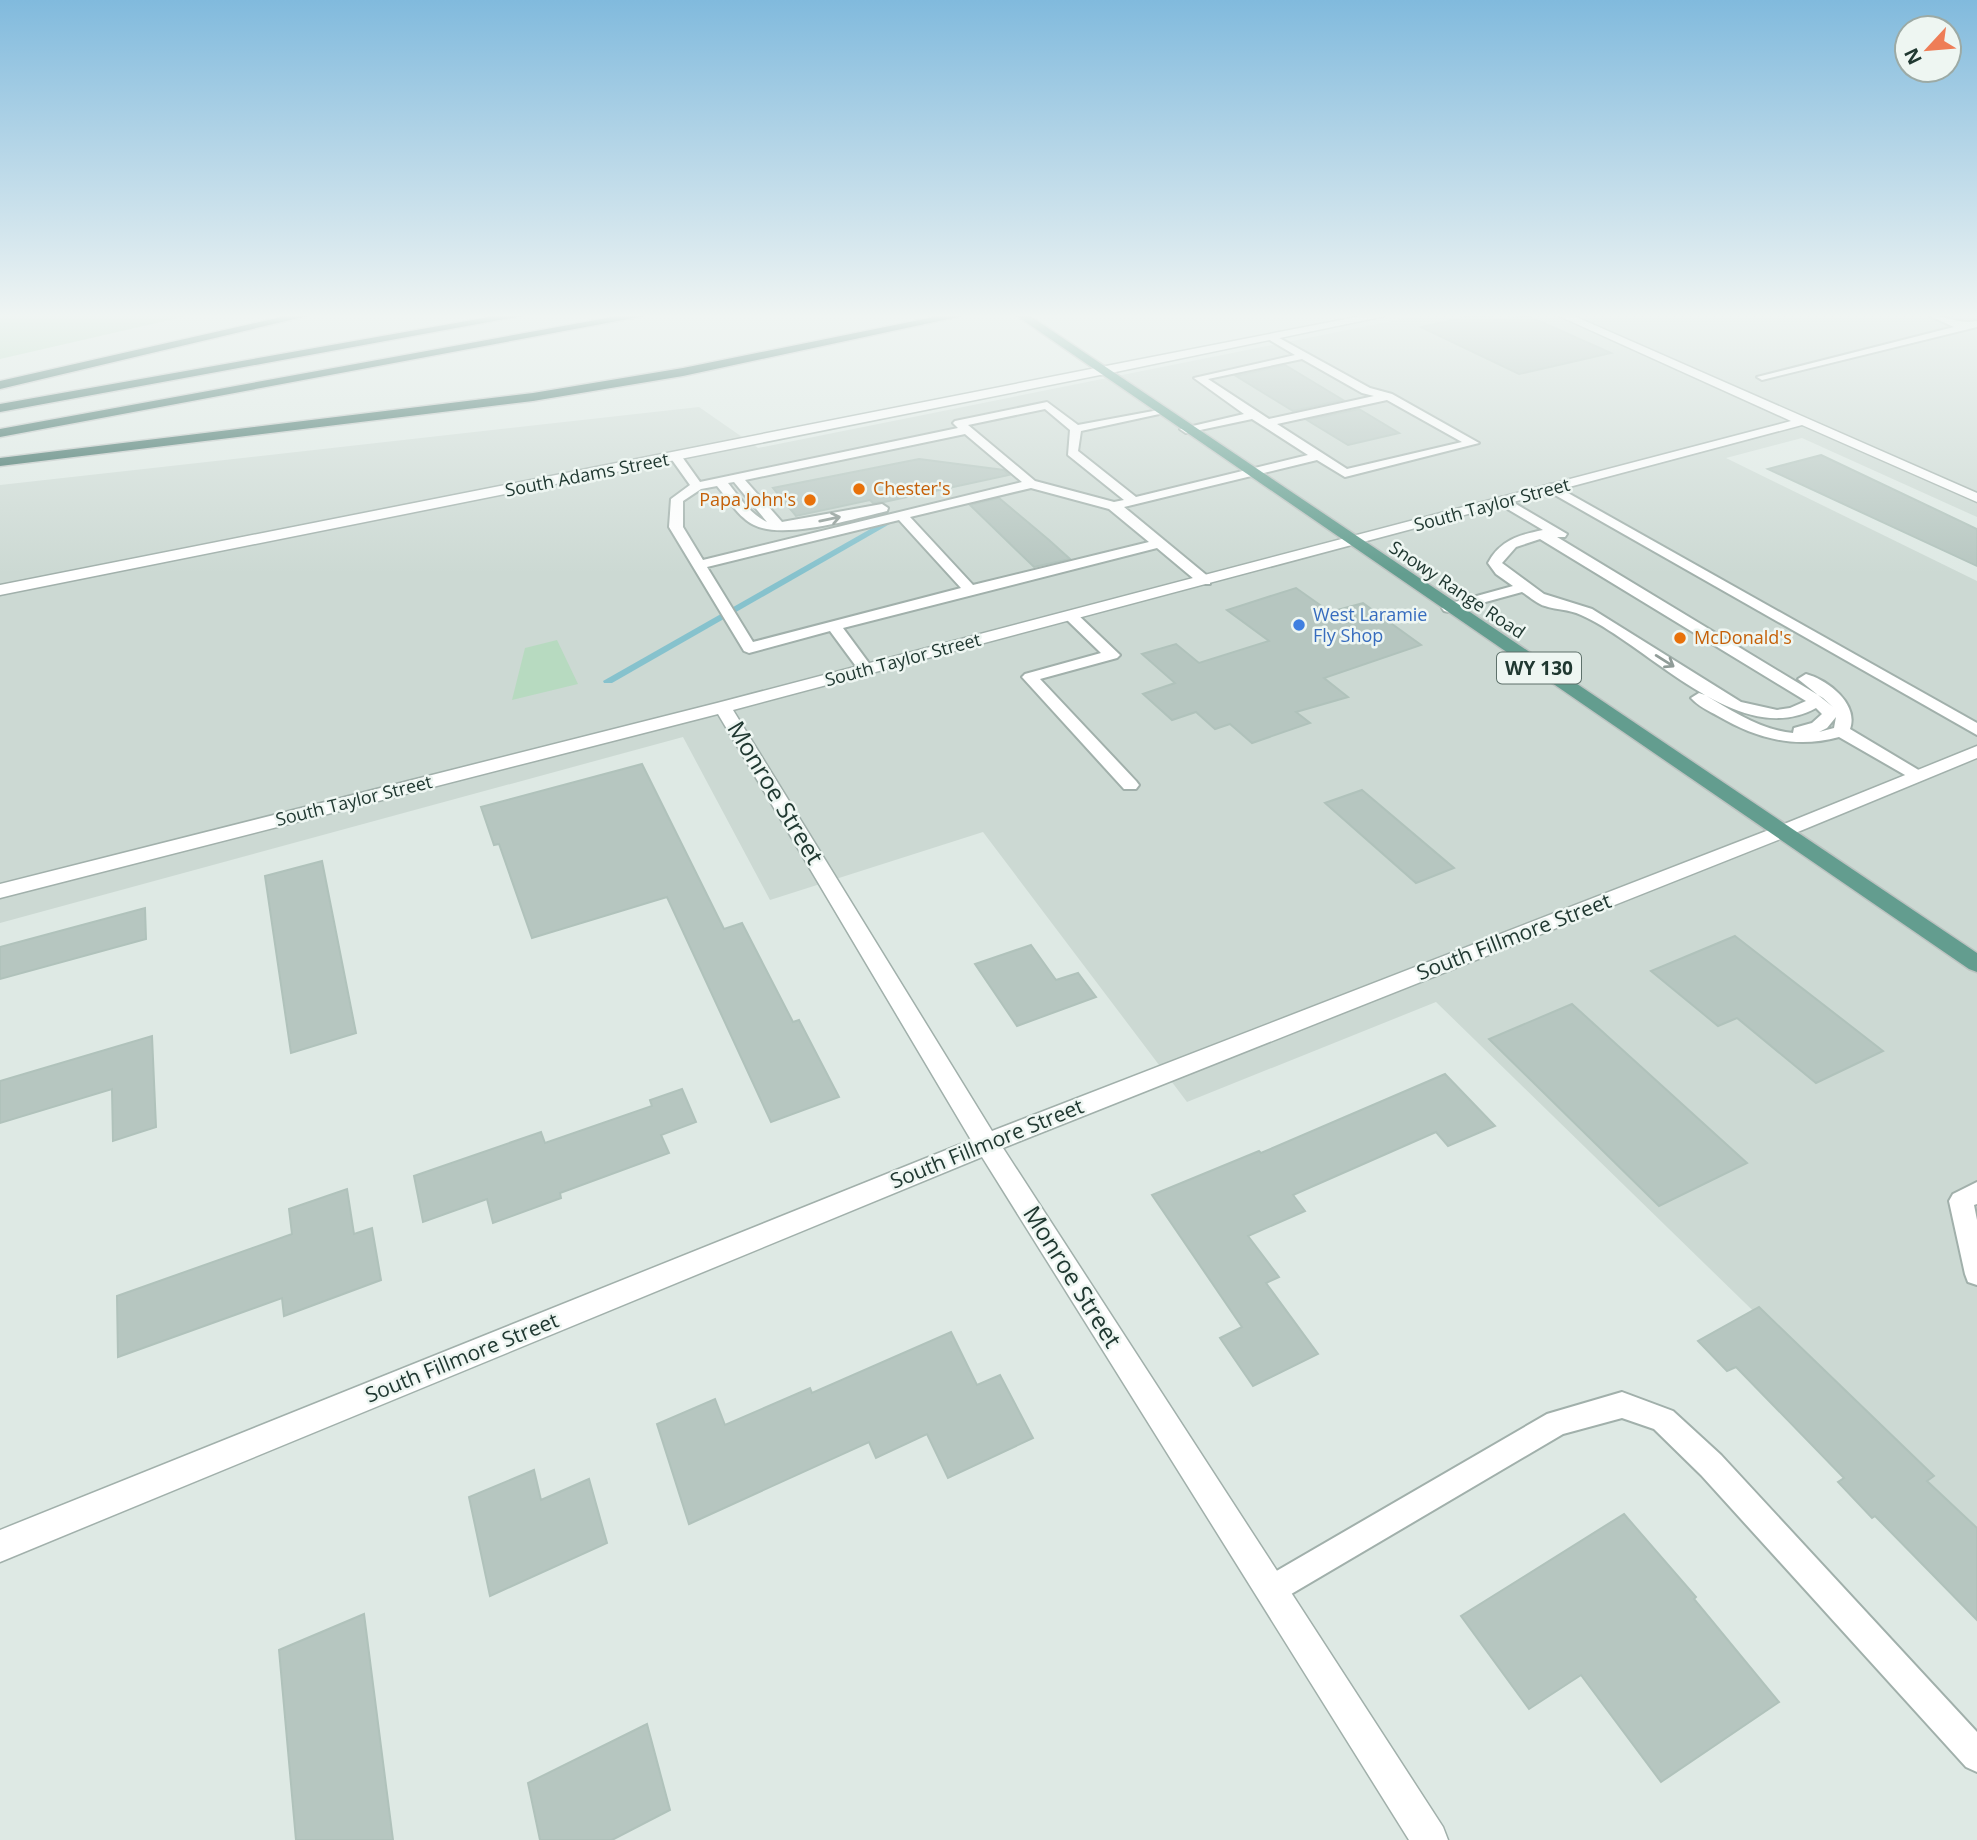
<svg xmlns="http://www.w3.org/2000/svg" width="1977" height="1840" viewBox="0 0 1977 1840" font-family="'Open Sans',sans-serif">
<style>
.built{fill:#ccd9d3}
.green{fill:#b7dac0}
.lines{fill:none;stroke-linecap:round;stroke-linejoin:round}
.stream{fill:#86c2cd;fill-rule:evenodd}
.building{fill:#b6c6c0;stroke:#b0c2bb;stroke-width:2}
.service-casing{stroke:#a1b0ab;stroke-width:4}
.minor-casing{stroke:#a1b0ab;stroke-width:3}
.tertiary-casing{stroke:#a1b0ab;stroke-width:3}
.primary-casing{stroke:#bcc3c1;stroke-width:3}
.motorway-casing{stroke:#bcc3c1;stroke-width:3}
.service{fill:#fff;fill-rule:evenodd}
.minor{fill:#fff;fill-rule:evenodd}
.tertiary{fill:#fff;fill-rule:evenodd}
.primary{fill:#639d8f;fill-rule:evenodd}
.motorway{fill:#2d6358;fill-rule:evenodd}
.oneway{stroke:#909c98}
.food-dot{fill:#e8710a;stroke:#eef6f2;stroke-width:2.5}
.shop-dot{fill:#3f7fe0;stroke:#eef6f2;stroke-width:2.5}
.labels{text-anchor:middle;stroke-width:5;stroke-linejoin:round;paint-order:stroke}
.far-street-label{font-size:18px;fill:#203831;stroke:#eef6f2}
.far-food-label{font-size:18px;fill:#c56008;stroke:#eef6f2;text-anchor:start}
.far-shop-label{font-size:18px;fill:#366cbe;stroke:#eef6f2;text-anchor:start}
.shield{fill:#eef6f2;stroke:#5e716b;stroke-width:2}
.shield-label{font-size:19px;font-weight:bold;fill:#203831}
.street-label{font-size:21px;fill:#203831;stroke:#eef6f2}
.near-street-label{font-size:24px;fill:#203831;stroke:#eef6f2}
</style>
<rect width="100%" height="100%" fill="#dee9e4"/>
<polygon class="built" points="1417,316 1977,316 1977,517 1802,438 1726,458 1977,581 1977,1529 1436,1002 1187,1102 983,832 770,900 683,737 0,923 0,485 699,407 758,448"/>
<g class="green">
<polygon points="0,316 187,316 0,359"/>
<polygon points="557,640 578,684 512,700 525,648"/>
</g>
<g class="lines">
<polygon class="stream" points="888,519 895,521 612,683 604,683 603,681"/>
</g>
<g class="building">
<polygon points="1471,316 1488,316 1495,320 1528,316 1611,353 1519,374 1421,327"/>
<polygon points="1285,365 1343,400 1293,411 1236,376"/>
<polygon points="1359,409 1399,433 1348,445 1307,420"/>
<polygon points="1821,455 1977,529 1977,566 1768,469"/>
<polygon points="919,459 1004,470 1009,475 884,502 873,503 870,500 796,516 773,488"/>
<polygon points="999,498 1049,540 1070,559 1034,567 970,505"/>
<polygon points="1296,588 1330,612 1363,603 1421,645 1324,678 1348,697 1296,712 1310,723 1252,743 1230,724 1215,729 1196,712 1172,720 1143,694 1175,683 1142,654 1176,644 1199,663 1269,641 1227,610"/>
<polygon points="642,764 724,929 742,923 793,1022 799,1020 839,1097 771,1122 667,897 532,938 499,844 494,845 481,807"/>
<polygon points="1362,790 1454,868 1416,883 1325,803"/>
<polygon points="322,861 356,1033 291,1053 265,876"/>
<polygon points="145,908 146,939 0,979 0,947"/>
<polygon points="1735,936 1883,1051 1816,1083 1737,1018 1718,1026 1651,971"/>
<polygon points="1031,945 1056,980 1078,973 1096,997 1017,1026 975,964"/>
<polygon points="1572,1004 1747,1163 1659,1206 1489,1039"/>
<polygon points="152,1036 156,1127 113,1141 112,1089 0,1123 0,1081"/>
<polygon points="1445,1074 1495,1126 1448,1146 1436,1132 1293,1195 1305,1211 1248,1236 1279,1277 1266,1283 1318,1354 1253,1386 1220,1338 1242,1327 1152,1195 1259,1151 1261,1153"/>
<polygon points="682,1089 696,1122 661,1135 669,1153 560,1193 561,1198 493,1223 487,1199 423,1222 414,1176 541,1132 545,1143 652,1106 650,1100"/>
<polygon points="347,1189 354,1234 372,1228 381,1280 284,1316 282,1298 118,1357 117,1296 292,1234 289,1209"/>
<polygon points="1759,1307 1934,1476 1927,1481 1977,1528 1977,1620 1875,1516 1872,1518 1838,1482 1844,1478 1736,1367 1727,1371 1698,1341"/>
<polygon points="951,1332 977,1385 1000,1375 1033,1438 948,1478 927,1434 876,1458 869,1442 689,1524 657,1424 715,1399 725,1425 810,1388 812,1393"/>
<polygon points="534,1470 541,1500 589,1479 607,1543 490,1596 469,1497"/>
<polygon points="1624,1514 1696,1597 1694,1599 1779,1702 1661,1782 1581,1675 1529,1709 1461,1616"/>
<polygon points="364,1614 393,1840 296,1840 279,1650"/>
<polygon points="647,1724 670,1810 612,1840 540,1840 528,1783"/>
</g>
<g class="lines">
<g class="service-casing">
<g id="service">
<path d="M 1930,316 C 1947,316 1961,325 1977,321 L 1977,327 L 1762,380 L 1757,377 L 1954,327 Z"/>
<path d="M 1272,334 L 1370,388 L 1392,394 L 1479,443 L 1345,477 L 1317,460 L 1124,507 L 1210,578 L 1210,584 L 1200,584 L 1157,548 L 843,628 L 874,670 L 866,675 L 861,673 L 830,631 L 749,653 L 744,651 L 669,527 L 671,499 L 690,485 L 670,457 L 672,454 L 680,454 L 700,482 L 958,428 L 953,423 L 955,421 L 1047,402 L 1078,425 L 1164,409 L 1164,413 L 1081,431 L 1078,451 L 1136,497 L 1308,455 L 1252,419 L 1186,433 L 1180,429 L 1244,414 L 1194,378 L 1295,355 L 1268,339 L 1267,337 ZM 1302,359 L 1362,393 L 1374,396 L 1269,419 L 1208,379 ZM 1387,400 L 1462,442 L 1347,469 L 1277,424 ZM 1045,409 L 1070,430 L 1068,455 L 1124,500 L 1114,502 L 1035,481 L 968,425 ZM 965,434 L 1022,482 L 703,560 L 683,527 L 683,501 L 701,489 L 717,486 C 728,499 738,517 754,525 C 783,540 854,519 887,511 L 888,508 L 882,504 L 782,522 L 745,480 ZM 734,482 L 767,522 C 750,514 740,498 728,483 ZM 1031,488 L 1109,509 L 1149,542 L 973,585 L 910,517 ZM 899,520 L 961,588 L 753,642 L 707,567 Z"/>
<polygon points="1552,484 1977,723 1977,735 1548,491 1548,485"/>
<path d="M 1504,497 L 1567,534 L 1565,537 L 1557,537 L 1823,698 L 1833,707 L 1798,679 L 1806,674 C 1828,680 1859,704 1850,729 L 1927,775 L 1924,779 L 1912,779 L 1839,737 C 1796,749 1757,739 1718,716 C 1709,711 1698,706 1691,698 L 1699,693 L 1705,695 C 1732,711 1761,730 1793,733 L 1794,728 L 1812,723 L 1822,714 L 1816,708 C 1738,751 1649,645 1581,615 C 1569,609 1555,610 1545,606 C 1537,604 1529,596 1522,592 L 1449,612 L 1444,611 L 1442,608 L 1444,605 L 1513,586 L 1496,574 L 1488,563 C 1500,540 1519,535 1543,530 L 1499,504 L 1499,498 ZM 1540,539 L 1806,701 L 1790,708 L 1777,710 L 1741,702 L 1592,609 L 1544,594 L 1502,563 L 1516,547 ZM 1836,717 L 1834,728 L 1819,732 L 1827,728 Z"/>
<polygon points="1071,612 1076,613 1120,655 1117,658 1040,679 1136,781 1139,785 1136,789 1124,789 1022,677 1025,674 1101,653 1066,619 1064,616 1066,613"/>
<polygon points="1977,1182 1977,1204 1974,1205 1977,1220 1977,1285 1968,1282 1965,1274 1949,1201 1953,1194"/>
<polygon points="1622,1392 1673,1411 1721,1455 1977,1732 1977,1772 1966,1767 1701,1475 1654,1429 1622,1418 1563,1434 1281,1600 1271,1605 1261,1600 1256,1590 1261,1580 1547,1414"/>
</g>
</g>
<g class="minor-casing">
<g id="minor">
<polygon points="1559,316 1574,316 1977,493 1977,502 1802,425 733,710 992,1131 1774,828 1977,746 1977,758 1788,836 1003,1148 1443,1827 1448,1840 1409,1840 982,1157 0,1562 0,1530 971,1140 718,714 0,898 0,884 717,703 1791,421"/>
<polygon points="1101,367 1107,371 1105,374 0,595 0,585"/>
</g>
</g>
<g class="tertiary-casing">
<polygon id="tertiary" points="1361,316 1385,316 1101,375 1095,371 1101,367"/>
</g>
<g class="primary-casing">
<polygon id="primary" points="1017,316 1030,316 1977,953 1977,972 1969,969"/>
</g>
<g class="motorway-casing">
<g id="motorway">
<polygon points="286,316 307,316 0,389 0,381"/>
<polygon points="495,316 521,316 0,412 0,404"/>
<polygon points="618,316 644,316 0,437 0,429"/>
<polygon points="939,316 962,316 683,376 533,401 0,466 0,458 533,393 683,368"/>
</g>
</g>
<use href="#service" class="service"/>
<use href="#minor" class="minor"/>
<use href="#tertiary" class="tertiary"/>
<use href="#primary" class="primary"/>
<use href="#motorway" class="motorway"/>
</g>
<defs><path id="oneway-shaft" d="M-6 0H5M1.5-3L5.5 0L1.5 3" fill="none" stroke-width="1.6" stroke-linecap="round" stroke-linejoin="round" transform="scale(1.75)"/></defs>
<g class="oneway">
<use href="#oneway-shaft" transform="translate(830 519) rotate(-12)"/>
<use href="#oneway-shaft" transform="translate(1665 661) rotate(32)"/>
</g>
<linearGradient id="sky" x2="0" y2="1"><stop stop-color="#81badd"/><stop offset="0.55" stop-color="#f0f5f3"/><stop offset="1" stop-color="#f0f5f3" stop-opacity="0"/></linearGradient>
<rect width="1977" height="574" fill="url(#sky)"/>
<g class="food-dot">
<circle cx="859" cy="489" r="7"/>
<circle cx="810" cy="500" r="7"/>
<circle cx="1680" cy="638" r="7"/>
</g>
<circle class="shop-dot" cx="1299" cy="625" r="7"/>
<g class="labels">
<g class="far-street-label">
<text transform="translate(587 475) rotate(-11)" y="6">South Adams Street</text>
<text transform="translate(1492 505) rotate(-15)" y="6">South Taylor Street</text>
<text transform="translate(1457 590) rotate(34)" y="6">Snowy Range Road</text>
<text transform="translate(903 660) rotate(-15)" y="6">South Taylor Street</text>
<text transform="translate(354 801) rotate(-14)" y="6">South Taylor Street</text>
</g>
<g class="far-food-label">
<text x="873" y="495">Chester's</text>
<text x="796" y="506" text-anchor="end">Papa John's</text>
<text x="1694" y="644">McDonald's</text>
</g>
<g class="far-shop-label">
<text x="1313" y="621">West Laramie<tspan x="1313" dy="21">Fly Shop</tspan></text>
</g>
<rect class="shield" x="1497" y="652.5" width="84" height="31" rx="5"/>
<g class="shield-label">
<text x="1539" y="675">WY 130</text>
</g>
<g class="street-label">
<text transform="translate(1514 937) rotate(-21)" y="7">South Fillmore Street</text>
<text transform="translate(987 1144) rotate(-22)" y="7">South Fillmore Street</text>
<text transform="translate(462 1358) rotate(-22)" y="7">South Fillmore Street</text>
</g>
<g class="near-street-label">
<text transform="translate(775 793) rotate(59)" y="8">Monroe Street</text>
<text transform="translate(1072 1277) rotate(58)" y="8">Monroe Street</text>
</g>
</g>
<g transform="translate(1928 49) rotate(244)"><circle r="33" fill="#eef6f2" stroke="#9caaa5" stroke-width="2"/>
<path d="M0-5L12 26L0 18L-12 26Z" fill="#ee7d57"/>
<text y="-10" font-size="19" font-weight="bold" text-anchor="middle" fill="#203831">N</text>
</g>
</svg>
